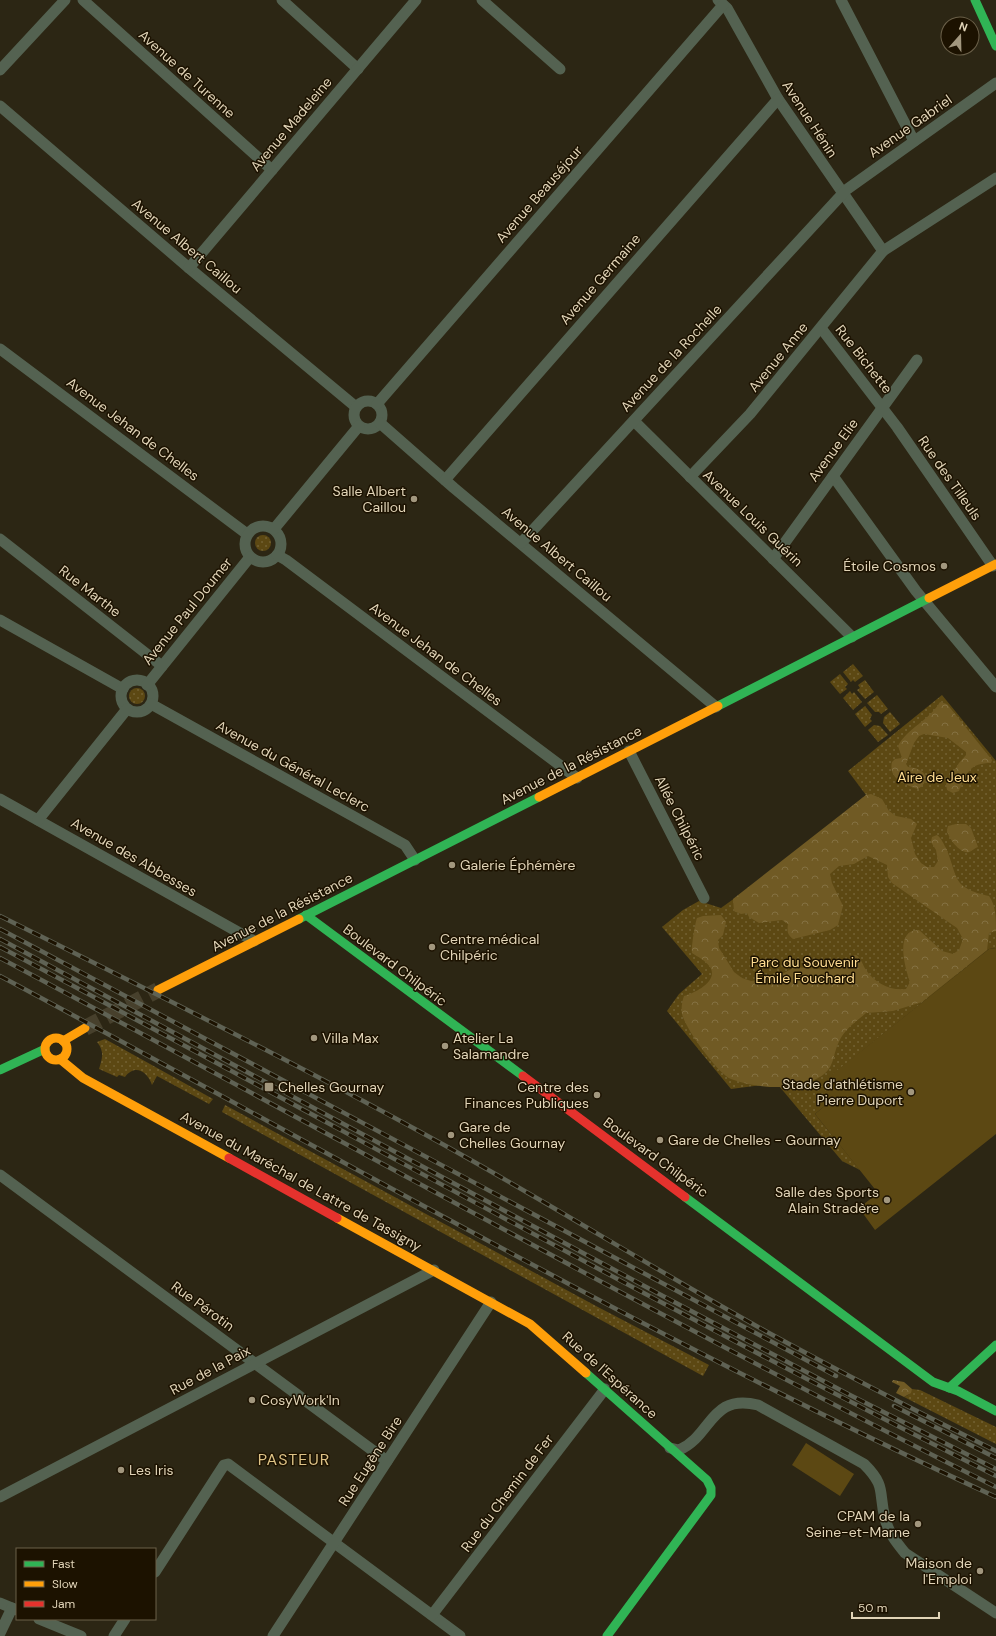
<svg xmlns="http://www.w3.org/2000/svg" width="996" height="1636" viewBox="0 0 996 1636" font-family="'DM Sans',sans-serif">
<style>
.grass{fill:url(#grass-dots)}
.forest{fill:url(#forest-crowns)}
.garden{fill:#5c4813}
.lines{fill:none;stroke-linecap:round;stroke-linejoin:round}
.secondary-tunnel{stroke:#47402c;stroke-width:16;stroke-dasharray:16 8;stroke-linecap:butt}
.street{stroke:#546251;stroke-width:11}
.fast{stroke:#30b455;stroke-width:9}
.slow{stroke:#ff9f0a;stroke-width:9}
.jam{stroke:#e5322d;stroke-width:9}
.rail-casing{stroke:#5f6254;stroke-width:4.5}
.rail{stroke:#1c1200;stroke-width:3;stroke-dasharray:9;stroke-linecap:butt}
.poi-dot{fill:#a2977e;stroke:#1c1200;stroke-width:1.5}
.labels{text-anchor:middle;stroke-width:3;stroke-linejoin:round;paint-order:stroke}
.street-label{font-size:14px;fill:#e1d4b7;stroke:#1c1200}
.poi-label{font-size:14px;fill:#e1d4b7;stroke:#1c1200;text-anchor:start}
.park-label{font-size:14px;fill:#ffdd92;stroke:#1c1200}
.quarter-label{font-size:16px;letter-spacing:1px;fill:#ddc286;stroke:#1c1200}
</style>
<defs>
<pattern id="grass-dots" width="8" height="8" patternUnits="userSpaceOnUse"><rect width="8" height="8" fill="#5c4813"/><path d="M2 2h.1M6 6h.1" fill="none" stroke="#736233" stroke-width="1.8" stroke-linecap="round"/></pattern>
<pattern id="forest-crowns" width="20" height="18" patternUnits="userSpaceOnUse"><rect width="20" height="18" fill="#705a24"/><path d="M2 6a3 3 0 1 1 6 0M12 15a3 3 0 1 1 6 0" fill="none" stroke="#847142"/></pattern>
</defs>
<rect width="100%" height="100%" fill="#2c2614"/>
<g class="grass">
<circle cx="263" cy="543" r="8"/>
<polygon points="853,664 863,676 855,682 853,680 851,682 843,672"/>
<polygon points="840,674 848,684 845,687 847,689 840,694 830,682"/>
<polygon points="865,680 874,692 865,699 857,690 860,688 858,685"/>
<circle cx="137" cy="696" r="8"/>
<polygon points="850,691 852,694 854,692 862,702 853,710 843,698"/>
<polygon points="877,695 888,709 881,714 879,712 875,712 867,703"/>
<polygon points="942,695 996,761 996,948 989,949 821,1084 833,1099 815,1114 860,1170 842,1161 779,1086 762,1085 731,1089 667,1011 679,994 702,974 662,927 683,910 699,901 721,908 764,877 866,795 848,771"/>
<polygon points="865,706 872,715 870,719 872,721 865,727 855,714"/>
<polygon points="890,712 900,724 890,732 883,723 884,717"/>
<polygon points="874,725 880,726 888,735 878,742 868,730"/>
<path d="M 105,1039 L 213,1099 L 209,1104 L 157,1076 L 152,1085 C 148,1072 135,1063 125,1077 L 119,1075 L 117,1077 L 99,1069 C 102,1059 105,1052 97,1042 Z"/>
<polygon points="225,1105 596,1306 709,1365 703,1376 222,1112"/>
<polygon points="912,1389 920,1390 996,1427 996,1444 904,1397 908,1395"/>
</g>
<g class="forest">
<path d="M 940,702 L 947,704 L 992,760 L 991,763 C 970,763 966,773 959,791 L 953,793 L 947,790 L 946,784 L 959,763 L 966,755 L 966,752 L 948,738 L 924,734 L 919,736 L 914,743 L 906,764 L 908,767 C 923,768 934,778 918,789 C 905,785 888,779 892,762 L 895,759 L 902,758 L 898,746 C 907,728 929,721 940,702 Z"/>
<path d="M 871,794 L 882,799 L 889,811 L 896,816 L 911,819 L 917,824 L 911,838 L 915,854 L 921,863 L 927,867 L 934,867 L 938,861 L 936,850 L 931,842 L 932,837 L 937,835 C 942,839 943,843 946,848 C 959,879 951,887 989,896 C 996,906 996,918 996,931 L 989,933 L 987,950 L 922,1002 L 893,1011 L 866,1013 C 858,1020 848,1027 842,1036 C 830,1055 838,1070 814,1080 C 790,1091 755,1088 731,1079 C 718,1074 685,1028 682,1014 C 681,1009 682,1001 684,996 C 695,993 719,981 710,967 C 705,960 698,957 692,953 C 691,949 695,923 697,918 L 703,916 L 721,915 L 726,922 L 723,935 L 718,940 L 719,948 L 734,972 L 742,978 L 751,981 L 773,979 L 795,967 L 828,970 L 845,967 L 851,956 L 856,955 C 862,959 862,964 866,970 C 875,983 890,991 906,989 L 910,982 C 905,968 894,929 919,930 L 942,951 L 953,954 L 959,950 L 963,939 L 957,928 L 892,883 L 888,877 L 887,865 L 868,856 L 854,864 L 839,866 L 830,874 L 832,883 L 843,906 L 838,925 L 830,930 L 793,939 C 787,934 787,931 788,924 L 782,920 L 759,923 L 749,917 L 747,913 L 741,914 L 734,911 L 733,899 L 866,795 Z"/>
<path d="M 956,824 L 966,824 L 971,828 L 978,847 C 975,848 972,851 969,852 C 960,854 948,838 947,830 L 948,826 Z"/>
<polygon points="893,1380 904,1382 912,1389 911,1393 904,1397 896,1393 900,1386 892,1382"/>
</g>
<g class="garden">
<polygon points="996,948 996,1134 875,1230 859,1208 878,1193 815,1114 833,1099 820,1084 989,949"/>
<polygon points="806,1443 854,1474 840,1496 792,1465"/>
</g>
<g class="lines">
<polyline class="secondary-tunnel" points="85,1028 158,990"/>
<g class="street">
<polyline points="83,0 272,170"/>
<polyline points="282,0 358,69"/>
<polyline points="482,0 560,69"/>
<polyline points="718,0 727,8 778,99 883,251"/>
<polyline points="841,0 914,141"/>
<polyline points="0,70 65,0"/>
<polyline points="0,106 189,268 356,407"/>
<polyline points="189,268 416,0"/>
<polyline points="821,328 897,427 993,566"/>
<polyline points="0,349 247,534"/>
<circle cx="368" cy="415" r="14"/>
<polyline points="377,404 723,5"/>
<polyline points="634,421 852,637"/>
<polyline points="380,423 454,488 716,707"/>
<polyline points="833,476 916,591 996,687"/>
<polyline points="690,477 750,414 883,251 996,178"/>
<polyline points="445,480 778,99"/>
<circle cx="263" cy="544" r="18"/>
<polyline points="274,529 359,426"/>
<polyline points="0,539 162,666"/>
<polyline points="521,543 846,190 996,83"/>
<polyline points="277,555 286,560 577,778"/>
<polyline points="773,559 917,360"/>
<polyline points="0,620 123,689"/>
<circle cx="137" cy="696" r="16"/>
<polyline points="147,685 250,557"/>
<polyline points="151,704 405,845 415,860"/>
<polyline points="629,751 704,898"/>
<polyline points="0,799 254,941"/>
<polyline points="38,820 127,709"/>
<polyline points="0,1175 387,1461"/>
<path d="M 670,1448 L 679,1450 C 712,1436 710,1393 758,1405 L 864,1464 C 887,1487 878,1492 885,1518 C 888,1532 896,1542 905,1553 L 996,1613"/>
<polyline points="0,1497 434,1270"/>
<polyline points="155,1572 224,1465 228,1464 460,1636"/>
<polyline points="0,1603 17,1610"/>
<polyline points="432,1615 605,1389"/>
<polyline points="39,1619 81,1636"/>
<polyline points="0,1633 12,1608"/>
<polyline points="114,1636 125,1619"/>
<polyline points="273,1636 491,1302"/>
</g>
<g class="fast">
<polyline points="975,0 996,46"/>
<polyline points="718,706 929,598"/>
<polyline points="306,915 523,1076"/>
<polyline points="299,919 539,797"/>
<polyline points="0,1070 45,1049"/>
<polyline points="685,1197 933,1382 958,1391 996,1411"/>
<polyline points="586,1373 707,1480 711,1488 711,1495 607,1636"/>
<polyline points="949,1388 996,1345"/>
</g>
<g class="slow">
<polyline points="929,598 996,564"/>
<polyline points="539,797 718,706"/>
<polyline points="158,990 299,919"/>
<circle cx="56" cy="1049" r="11"/>
<polyline points="63,1041 85,1028"/>
<polyline points="60,1059 83,1078 229,1158"/>
<polyline points="337,1218 530,1324 586,1373"/>
</g>
<g class="jam">
<polyline points="523,1076 685,1197"/>
<polyline points="229,1158 337,1218"/>
</g>
<g class="rail-casing">
<g id="rail">
<path d="M 0,916 C 158,995 316,1073 469,1159 C 570,1216 668,1277 769,1333 C 844,1374 920,1413 996,1451"/>
<polyline points="0,929 836,1376"/>
<polyline points="0,939 661,1295 848,1394 996,1469"/>
<path d="M 0,947 C 332,1123 660,1307 996,1476"/>
<path d="M 0,958 C 332,1134 660,1319 996,1487"/>
<path d="M 0,976 C 330,1152 655,1341 996,1497"/>
<polyline points="894,1406 996,1458"/>
</g>
</g>
<use href="#rail" class="rail"/>
</g>
<g class="poi-dot">
<circle cx="414" cy="499" r="4"/>
<circle cx="944" cy="566" r="4"/>
<circle cx="452" cy="865" r="4"/>
<circle cx="432" cy="947" r="4"/>
<circle cx="314" cy="1038" r="4"/>
<circle cx="445" cy="1046" r="4"/>
<rect x="264" y="1082" width="10" height="10" rx="2"/>
<circle cx="911" cy="1092" r="4"/>
<circle cx="597" cy="1095" r="4"/>
<circle cx="451" cy="1135" r="4"/>
<circle cx="660" cy="1140" r="4"/>
<circle cx="887" cy="1200" r="4"/>
<circle cx="252" cy="1400" r="4"/>
<circle cx="121" cy="1470" r="4"/>
<circle cx="918" cy="1524" r="4"/>
<circle cx="980" cy="1571" r="4"/>
</g>
<g class="labels">
<g class="street-label">
<text transform="translate(187 74) rotate(42)" y="5">Avenue de Turenne</text>
<text transform="translate(810 119) rotate(57)" y="5">Avenue Hénin</text>
<text transform="translate(291 124) rotate(-50)" y="5">Avenue Madeleine</text>
<text transform="translate(910 126) rotate(-35)" y="5">Avenue Gabriel</text>
<text transform="translate(539 194) rotate(-49)" y="5">Avenue Beauséjour</text>
<text transform="translate(187 246) rotate(40)" y="5">Avenue Albert Caillou</text>
<text transform="translate(600 279) rotate(-49)" y="5">Avenue Germaine</text>
<text transform="translate(778 357) rotate(-51)" y="5">Avenue Anne</text>
<text transform="translate(671 358) rotate(-47)" y="5">Avenue de la Rochelle</text>
<text transform="translate(864 359) rotate(52)" y="5">Rue Bichette</text>
<text transform="translate(133 429) rotate(37)" y="5">Avenue Jehan de Chelles</text>
<text transform="translate(833 450) rotate(-54)" y="5">Avenue Elie</text>
<text transform="translate(950 478) rotate(55)" y="5">Rue des Tilleuls</text>
<text transform="translate(753 518) rotate(44)" y="5">Avenue Louis Guérin</text>
<text transform="translate(557 554) rotate(40)" y="5">Avenue Albert Caillou</text>
<text transform="translate(90 591) rotate(38)" y="5">Rue Marthe</text>
<text transform="translate(187 611) rotate(-51)" y="5">Avenue Paul Doumer</text>
<text transform="translate(436 654) rotate(37)" y="5">Avenue Jehan de Chelles</text>
<text transform="translate(571 765) rotate(-27)" y="5">Avenue de la Résistance</text>
<text transform="translate(293 766) rotate(29)" y="5">Avenue du Général Leclerc</text>
<text transform="translate(680 818) rotate(63)" y="5">Allée Chilpéric</text>
<text transform="translate(134 857) rotate(30)" y="5">Avenue des Abbesses</text>
<text transform="translate(282 912) rotate(-27)" y="5">Avenue de la Résistance</text>
<text transform="translate(395 965) rotate(37)" y="5">Boulevard Chilpéric</text>
<text transform="translate(656 1157) rotate(36)" y="5">Boulevard Chilpéric</text>
<text transform="translate(301 1181) rotate(29)" y="5">Avenue du Maréchal de Lattre de Tassigny</text>
<text transform="translate(203 1306) rotate(36)" y="5">Rue Pérotin</text>
<text transform="translate(210 1370) rotate(-28)" y="5">Rue de la Paix</text>
<text transform="translate(610 1375) rotate(42)" y="5">Rue de l'Espérance</text>
<text transform="translate(370 1461) rotate(-57)" y="5">Rue Eugène Bire</text>
<text transform="translate(507 1493) rotate(-53)" y="5">Rue du Chemin de Fer</text>
</g>
<g class="poi-label">
<text x="406" y="496" text-anchor="end">Salle Albert<tspan x="406" dy="16">Caillou</tspan></text>
<text x="936" y="571" text-anchor="end">Étoile Cosmos</text>
<text x="460" y="870">Galerie Éphémère</text>
<text x="440" y="944">Centre médical<tspan x="440" dy="16">Chilpéric</tspan></text>
<text x="322" y="1043">Villa Max</text>
<text x="453" y="1043">Atelier La<tspan x="453" dy="16">Salamandre</tspan></text>
<text x="903" y="1089" text-anchor="end">Stade d'athlétisme<tspan x="903" dy="16">Pierre Duport</tspan></text>
<text x="278" y="1092">Chelles Gournay</text>
<text x="589" y="1092" text-anchor="end">Centre des<tspan x="589" dy="16">Finances Publiques</tspan></text>
<text x="459" y="1132">Gare de<tspan x="459" dy="16">Chelles Gournay</tspan></text>
<text x="668" y="1145">Gare de Chelles - Gournay</text>
<text x="879" y="1197" text-anchor="end">Salle des Sports<tspan x="879" dy="16">Alain Stradère</tspan></text>
<text x="260" y="1405">CosyWork'In</text>
<text x="129" y="1475">Les Iris</text>
<text x="910" y="1521" text-anchor="end">CPAM de la<tspan x="910" dy="16">Seine-et-Marne</tspan></text>
<text x="972" y="1568" text-anchor="end">Maison de<tspan x="972" dy="16">l'Emploi</tspan></text>
</g>
<g class="park-label">
<text x="937" y="782">Aire de Jeux</text>
<text x="805" y="967">Parc du Souvenir<tspan x="805" dy="16">Émile Fouchard</tspan></text>
</g>
<g class="quarter-label">
<text x="294" y="1465">PASTEUR</text>
</g>
</g>
<rect x="16" y="1548" width="140" height="72" fill="#1c1200" stroke="#6b6049"/>
<rect x="24" y="1561" width="20" height="6" fill="#30b455" stroke="#6b6049"/>
<text x="52" y="1568" font-size="12" fill="#e1d4b7">Fast</text>
<rect x="24" y="1581" width="20" height="6" fill="#ff9f0a" stroke="#6b6049"/>
<text x="52" y="1588" font-size="12" fill="#e1d4b7">Slow</text>
<rect x="24" y="1601" width="20" height="6" fill="#e5322d" stroke="#6b6049"/>
<text x="52" y="1608" font-size="12" fill="#e1d4b7">Jam</text>
<g transform="translate(960 36) rotate(20)"><circle r="19" fill="#1c1200" stroke="#6b6049"/>
<path d="M0-3L7 15L0 10L-7 15Z" fill="#a2977e"/>
<text y="-6" font-size="11" font-weight="bold" text-anchor="middle" fill="#e1d4b7">N</text>
</g>
<path d="M852 1612v6h87v-6" fill="none" stroke="#e1d4b7" stroke-width="2"/>
<text x="858" y="1612" font-size="12" fill="#e1d4b7" stroke="#1c1200" stroke-width="3" paint-order="stroke">50 m</text>
</svg>
